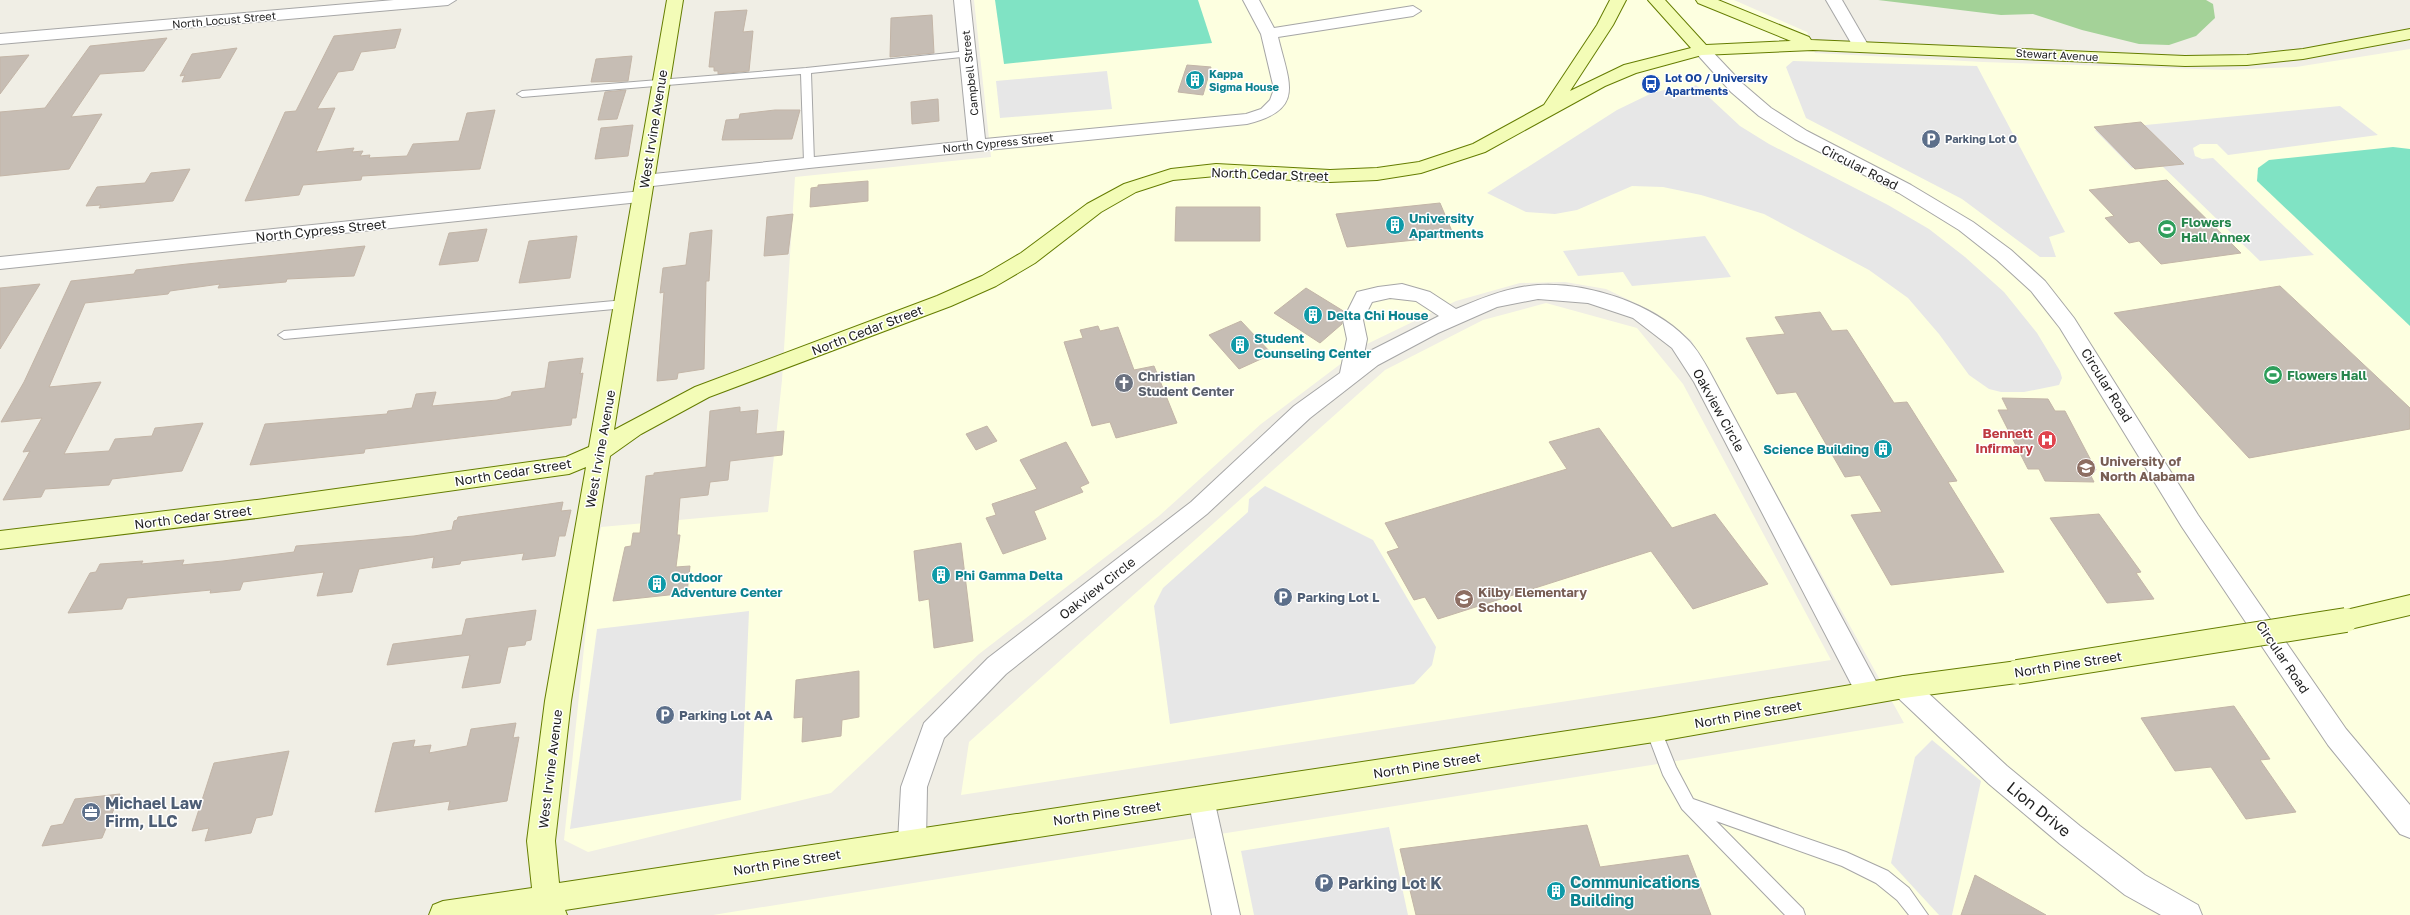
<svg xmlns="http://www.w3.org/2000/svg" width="2410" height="915" viewBox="0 0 2410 915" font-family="'Golos Text',sans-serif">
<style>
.education{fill:#fdffe0}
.forest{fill:#a4d298}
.pitch{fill:#80e3c4}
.parking{fill:#e7e7e7}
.building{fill:#c6bdb4;stroke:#c3b5a7}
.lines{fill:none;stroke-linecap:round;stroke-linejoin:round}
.lane-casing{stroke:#a6a6a6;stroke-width:2}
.street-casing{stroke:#a6a6a6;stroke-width:2}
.secondary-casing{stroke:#657d00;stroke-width:2}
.lane{fill:#fff;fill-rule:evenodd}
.street{fill:#fff;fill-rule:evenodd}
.secondary{fill:#f3fcb7;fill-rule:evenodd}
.secondary-bridge-casing{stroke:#657d00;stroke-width:26;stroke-linecap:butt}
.secondary-bridge{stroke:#f3fcb7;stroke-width:24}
.labels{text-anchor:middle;stroke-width:3;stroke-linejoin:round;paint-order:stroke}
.far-street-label{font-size:11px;fill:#1f1f1f;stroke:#fff}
.far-culture-label{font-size:11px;font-weight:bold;fill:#0d838f;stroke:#fff;text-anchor:start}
.far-transit-label{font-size:11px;font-weight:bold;fill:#164399;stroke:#fff;text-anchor:start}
.far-service-label{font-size:11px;font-weight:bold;fill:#4e5e75;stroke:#fff;text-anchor:start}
.street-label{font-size:13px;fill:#1f1f1f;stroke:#fff}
.culture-label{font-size:13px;font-weight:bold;fill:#0d838f;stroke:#fff;text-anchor:start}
.leisure-label{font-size:13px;font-weight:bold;fill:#27864d;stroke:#fff;text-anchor:start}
.worship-label{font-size:13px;font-weight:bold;fill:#5b616d;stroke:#fff;text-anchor:start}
.health-label{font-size:13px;font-weight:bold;fill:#be3a42;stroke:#fff;text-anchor:end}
.education-label{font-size:13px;font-weight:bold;fill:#785e54;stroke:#fff;text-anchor:start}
.service-label{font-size:13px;font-weight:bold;fill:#4e5e75;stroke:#fff;text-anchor:start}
.near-service-label{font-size:16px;font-weight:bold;fill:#4e5e75;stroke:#fff;text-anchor:start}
.near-street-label{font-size:16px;fill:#1f1f1f;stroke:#fff}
.near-culture-label{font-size:16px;font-weight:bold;fill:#0d838f;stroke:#fff;text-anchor:start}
</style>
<rect width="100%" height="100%" fill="#f0eee5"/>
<g class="education">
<polygon points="974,0 1734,0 1807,32 1815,53 1983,62 2226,70 2296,67 2410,49 2410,915 713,915 1689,759 1904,723 1691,340 1654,312 1606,289 1565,282 1520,283 1456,301 1367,344 1261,424 1159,516 979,654 831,793 588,852 564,840 592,571 601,527 768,512 782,380 795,177 991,157"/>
<polygon points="1546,303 1637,328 1683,384 1831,660 961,795 969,742 1385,370 1483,320"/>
</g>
<polygon class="forest" points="1878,0 2206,0 2213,4 2215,18 2196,36 2169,45 2139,44 2082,30 2033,14 2001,15"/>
<g class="pitch">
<polygon points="995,0 1198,0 1212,43 1004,64"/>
<polygon points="2393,147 2410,149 2410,326 2257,181 2258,168 2269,160"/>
</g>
<g class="parking">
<polygon points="1793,61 1977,66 2065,232 2049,237 2056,257 2040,257 1962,199 1806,118 1786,67"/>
<polygon points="1107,71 1112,109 1000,118 996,81"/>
<polygon points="1696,85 1740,126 1769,144 1888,205 1929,229 1965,257 2004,292 2037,333 2060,371 2062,378 2059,385 2024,392 2001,392 1989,389 1969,375 1939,334 1908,298 1869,270 1764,214 1701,195 1663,187 1632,186 1577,210 1555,214 1526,212 1487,193 1617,110 1650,94 1664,90 1680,93"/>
<polygon points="2340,106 2378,135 2228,155 2217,144 2200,144 2193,148 2195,156 2202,159 2213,158 2314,255 2260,261 2159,163 2132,168 2095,130"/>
<polygon points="1705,236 1731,277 1632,286 1623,272 1578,276 1563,251"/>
<polygon points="1265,486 1373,540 1436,647 1432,665 1414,684 1170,724 1154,606 1163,588 1248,512 1249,499"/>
<polygon points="749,611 741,800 570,829 597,629"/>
<polygon points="1932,740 1981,781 1952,915 1939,915 1891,863 1915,757"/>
<polygon points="1389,827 1408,915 1254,915 1241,851"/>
</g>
<g class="building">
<polygon points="747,10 743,32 753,31 749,71 718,74 718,71 714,71 714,67 709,67 715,12"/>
<polygon points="932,15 934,53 890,57 891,18"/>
<polygon points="401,29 395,48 361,52 353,70 338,72 317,109 335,108 316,152 354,148 352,152 363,151 360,156 370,155 369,158 407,156 413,144 459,141 467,113 495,110 480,169 362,176 361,180 303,185 299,195 245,201 285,112 296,111 334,36"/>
<polygon points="167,38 144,71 100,74 71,117 102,114 69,169 0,176 0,112 45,108 90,46"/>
<polygon points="237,48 220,78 182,82 185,75 180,76 192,54"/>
<polygon points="29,55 0,94 0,57"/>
<polygon points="632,56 628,81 591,82 596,59"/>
<polygon points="1187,65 1211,67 1203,95 1178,92"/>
<polygon points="626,90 617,119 598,120 605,92"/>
<polygon points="938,99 939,121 912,124 911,102"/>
<polygon points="775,110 800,110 792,139 722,140 726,120 739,119 740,114"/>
<polygon points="2141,122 2184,164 2135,169 2094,127"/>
<polygon points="633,125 628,156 595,159 601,128"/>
<polygon points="190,169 173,201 99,208 101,205 86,206 97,187 145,183 151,173"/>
<polygon points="2167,180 2241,253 2161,264 2139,241 2129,243 2105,218 2114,216 2089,190"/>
<polygon points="868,181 868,201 810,207 811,188 818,187 818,185"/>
<polygon points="1440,203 1454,236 1347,247 1336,214"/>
<polygon points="1176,207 1260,207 1260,241 1175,241"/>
<polygon points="793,214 788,254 764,256 767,217"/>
<polygon points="487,229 478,261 439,265 449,233"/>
<polygon points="712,230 709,281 706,281 704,369 678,373 677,379 657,381 664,292 660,293 663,268 686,265 690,233"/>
<polygon points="577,236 570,278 519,283 529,241"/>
<polygon points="365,246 354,276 287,279 286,282 218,288 220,284 170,291 168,294 85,303 49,387 101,382 64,454 109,451 115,439 152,436 155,428 203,423 182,471 112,479 109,485 45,489 41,497 3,500 30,451 23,452 42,418 1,422 24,382 71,281 134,274 136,270 187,264"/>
<polygon points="40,284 0,349 0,288"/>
<polygon points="2280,286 2410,408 2410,429 2249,458 2114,313"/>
<polygon points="1306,288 1345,312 1342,319 1342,324 1320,343 1274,313"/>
<polygon points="1820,312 1832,331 1847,330 1894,403 1907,402 1957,481 1948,482 2004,572 1891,585 1851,515 1882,512 1860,475 1845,477 1796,392 1777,394 1746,338 1785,334 1775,317"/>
<polygon points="1241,321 1272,354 1239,369 1209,335"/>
<polygon points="1098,326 1100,331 1118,327 1134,370 1154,366 1177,423 1116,438 1110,422 1092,426 1064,342 1083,338 1080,330"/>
<polygon points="583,358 580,374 583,373 576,418 572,418 571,425 365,449 364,453 250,465 265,424 387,414 388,411 412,408 416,394 436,392 432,406 497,400 511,396 512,392 545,388 549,362"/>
<polygon points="2002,398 2048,399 2055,411 2065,411 2096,470 2088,470 2094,482 2045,481 2039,469 2028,469 1998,410 2008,410"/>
<polygon points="740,407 740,412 758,410 756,434 784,431 782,455 730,461 728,480 710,482 708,495 680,498 677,535 680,535 676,567 690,566 687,593 613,601 625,547 631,546 633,533 640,533 646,476 654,475 654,473 706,467 710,411"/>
<polygon points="987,426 997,441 976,450 966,434"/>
<polygon points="1599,428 1672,528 1715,514 1768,584 1693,609 1651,551 1438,619 1425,597 1414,600 1387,552 1399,548 1385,523 1567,469 1549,442"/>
<polygon points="1066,442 1089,483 1080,487 1083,492 1034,511 1046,539 1003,554 986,518 996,515 992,504 1037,489 1020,460"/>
<polygon points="563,502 561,511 571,510 565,536 559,536 555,556 522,560 524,553 461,561 460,564 432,568 434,557 359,569 352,592 317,596 324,572 243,582 240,590 210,593 211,590 127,598 122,609 68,613 90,573 96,572 100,564 143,561 141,564 184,560 182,565 223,561 294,552 296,546 414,536 452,530 454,521 457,520 458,517"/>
<polygon points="2099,514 2141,572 2136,573 2154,599 2107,603 2050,518"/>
<polygon points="961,543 973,641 934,648 929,599 919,601 914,551"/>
<polygon points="536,610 531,640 526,641 525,645 508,647 500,683 462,688 470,655 387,665 393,644 462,635 466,619"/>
<polygon points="859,671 859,717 842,720 841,736 802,742 803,717 794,718 796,680"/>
<polygon points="2234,706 2270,759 2260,760 2296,812 2246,819 2211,767 2175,771 2141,718"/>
<polygon points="516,723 513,738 519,737 507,801 448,810 450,801 375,812 393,743 415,740 413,747 431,745 429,753 467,746 471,729"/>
<polygon points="289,751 272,815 256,818 251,833 205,841 209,828 192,831 214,763"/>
<polygon points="120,794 102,838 42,846 51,826 63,824 75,799"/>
<polygon points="1587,825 1600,867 1688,855 1711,915 1416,915 1400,849"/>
<polygon points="1975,875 2046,915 1961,915"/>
</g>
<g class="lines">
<g class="lane-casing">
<g id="lane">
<polygon points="968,51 971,52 971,56 811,73 814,162 809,165 804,162 801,74 522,97 517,94 522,91 806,68"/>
<polygon points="625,300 631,304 625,308 284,339 278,335 284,331"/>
<polygon points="1654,723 1659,725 1676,767 1693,799 1846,852 1888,871 1909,888 1928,915 1909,915 1897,900 1876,883 1842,866 1716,821 1803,909 1805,915 1785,915 1682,809 1663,775 1646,730 1649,725"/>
</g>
</g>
<g class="street-casing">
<g id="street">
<polygon points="394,0 456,0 448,5 0,44 0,34"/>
<path d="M 954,0 L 970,0 L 985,139 L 1246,114 L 1261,109 L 1270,100 L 1274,89 L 1261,34 L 1243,0 L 1259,0 L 1274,28 L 1413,6 L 1421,11 L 1413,16 L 1278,37 C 1289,83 1306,110 1247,124 L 809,168 L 644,187 L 638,185 L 635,181 L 638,177 L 644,175 L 968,141 Z"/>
<polygon points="1826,0 1842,0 1868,45 1866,48 1854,48"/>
<polygon points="1702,45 1708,47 1743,84 1771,108 1807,131 1911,185 1973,222 2011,250 2045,281 2074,318 2198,515 2346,729 2410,805 2410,838 2400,834 2328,745 2182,527 2060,328 2031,291 1997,260 1959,230 1899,193 1795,139 1759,116 1731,92 1696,53 1694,50 1696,47"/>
<polygon points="642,191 649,193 651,197 649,201 0,269 0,257"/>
<path d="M 1402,284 L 1430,292 L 1456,309 C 1482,298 1509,287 1538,285 C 1586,282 1652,303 1686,338 C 1697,348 1706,365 1713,378 L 1878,685 L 1882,693 L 1878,701 L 1869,704 L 1860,701 L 1694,382 L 1672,348 L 1633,318 L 1588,303 L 1538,299 L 1497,307 L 1438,333 L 1378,365 L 1310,418 L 1207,514 L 1006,674 L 944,738 L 927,787 L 926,842 L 922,851 L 912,855 L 902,851 L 898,842 L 901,787 L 924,723 L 988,658 L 1191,502 L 1294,406 L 1340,373 L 1347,339 L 1343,320 L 1357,292 L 1378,287 ZM 1390,298 L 1416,301 L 1439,316 L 1364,354 L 1367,339 L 1363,320 L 1372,302 Z"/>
<polygon points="1904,676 1913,679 2007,766 2080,826 2145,875 2198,905 2202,915 2161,915 2125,895 2060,844 1989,784 1895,695 1891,687 1895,679"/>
<polygon points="1201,787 1210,790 1214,799 1240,915 1212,915 1188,799 1192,790"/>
</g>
</g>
<g class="secondary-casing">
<g id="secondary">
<polygon points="667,0 683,0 614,430 695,387 937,296 982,276 1021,253 1087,204 1124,184 1171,169 1216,164 1330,170 1377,168 1419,162 1473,144 1544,105 1597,25 1610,0 1626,0 1613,25 1570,91 1624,65 1691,48 1648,0 1665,0 1706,45 1791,41 1698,3 1696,0 1718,0 1809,37 1811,40 2185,56 2247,55 2303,49 2410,29 2410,39 2303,59 2247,65 2185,66 1813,50 1702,55 1636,73 1605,86 1485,152 1421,173 1377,180 1330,182 1216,176 1173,180 1136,192 1101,212 1035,263 996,286 951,306 709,397 641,434 610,456 571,701 555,841 559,883 1654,718 1904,676 2017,661 2026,664 2029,672 2026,680 2017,683 1904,698 1654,742 565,910 567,915 429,915 433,905 443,901 532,888 527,841 545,701 586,467 569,474 257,518 0,549 0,531 257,500 566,457 589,447"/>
<polygon points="2410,595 2410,615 2346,630 2337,627 2334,620 2337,613 2346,610"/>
</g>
</g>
<use href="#lane" class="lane"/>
<use href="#street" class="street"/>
<use href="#secondary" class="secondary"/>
<g class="secondary-bridge-casing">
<polyline id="secondary-bridge" points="2017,672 2346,620"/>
</g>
<use href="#secondary-bridge" class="secondary-bridge"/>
</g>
<defs>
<g id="building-disc" transform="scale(1)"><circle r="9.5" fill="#0f9aa8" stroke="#fff"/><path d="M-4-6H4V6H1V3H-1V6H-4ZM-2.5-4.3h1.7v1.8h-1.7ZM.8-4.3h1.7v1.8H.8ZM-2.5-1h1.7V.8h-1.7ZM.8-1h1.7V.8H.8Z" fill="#fff"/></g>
<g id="bus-disc" transform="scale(1)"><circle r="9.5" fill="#1a4fb4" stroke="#fff"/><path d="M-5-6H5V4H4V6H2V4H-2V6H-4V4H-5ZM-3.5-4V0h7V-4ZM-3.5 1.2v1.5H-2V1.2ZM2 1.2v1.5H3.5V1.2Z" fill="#fff"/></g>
<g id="parking-disc" transform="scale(1)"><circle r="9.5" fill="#5c6f8a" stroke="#fff"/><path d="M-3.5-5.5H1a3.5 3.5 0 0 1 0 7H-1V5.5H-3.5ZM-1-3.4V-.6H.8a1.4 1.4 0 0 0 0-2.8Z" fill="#fff"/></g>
<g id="stadium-disc" transform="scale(1)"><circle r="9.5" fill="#2e9e5b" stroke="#fff"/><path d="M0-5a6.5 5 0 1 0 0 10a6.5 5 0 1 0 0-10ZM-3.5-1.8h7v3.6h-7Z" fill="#fff"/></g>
<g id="church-disc" transform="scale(1)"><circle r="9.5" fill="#6b7280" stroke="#fff"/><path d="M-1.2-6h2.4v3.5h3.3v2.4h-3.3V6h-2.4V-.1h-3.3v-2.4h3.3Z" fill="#fff"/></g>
<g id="hospital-disc" transform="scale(1)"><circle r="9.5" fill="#e0444e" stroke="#fff"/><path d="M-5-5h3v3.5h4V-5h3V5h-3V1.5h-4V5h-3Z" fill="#fff"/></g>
<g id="university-disc" transform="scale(1)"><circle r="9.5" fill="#8d6e63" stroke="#fff"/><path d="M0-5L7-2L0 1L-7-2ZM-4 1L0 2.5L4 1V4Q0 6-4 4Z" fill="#fff"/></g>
<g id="school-disc" transform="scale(1)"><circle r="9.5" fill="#8d6e63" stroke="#fff"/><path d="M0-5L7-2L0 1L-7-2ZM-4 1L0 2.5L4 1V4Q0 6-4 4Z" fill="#fff"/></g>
<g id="office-disc" transform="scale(1)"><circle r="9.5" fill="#5c6f8a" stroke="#fff"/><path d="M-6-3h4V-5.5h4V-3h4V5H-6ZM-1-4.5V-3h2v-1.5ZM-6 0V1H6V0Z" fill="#fff"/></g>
</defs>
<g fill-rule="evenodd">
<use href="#building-disc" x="1195" y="80"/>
<use href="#bus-disc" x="1651" y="84"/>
<use href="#parking-disc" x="1931" y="139"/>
<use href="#building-disc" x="1395" y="225"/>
<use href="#stadium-disc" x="2167" y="229"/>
<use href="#building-disc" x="1313" y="315"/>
<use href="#building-disc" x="1240" y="345"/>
<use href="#stadium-disc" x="2273" y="375"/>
<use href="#church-disc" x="1124" y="383"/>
<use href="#hospital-disc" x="2047" y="440"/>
<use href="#building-disc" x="1883" y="449"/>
<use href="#university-disc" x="2086" y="468"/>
<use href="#building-disc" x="941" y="575"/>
<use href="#building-disc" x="657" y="584"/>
<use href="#parking-disc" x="1283" y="597"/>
<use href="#school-disc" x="1464" y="599"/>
<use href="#parking-disc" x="665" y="715"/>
<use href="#office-disc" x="91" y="812"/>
<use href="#parking-disc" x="1324" y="883"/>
<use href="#building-disc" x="1556" y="891"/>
</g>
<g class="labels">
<g class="far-street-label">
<text transform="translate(224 20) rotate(-5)" y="4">North Locust Street</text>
<text transform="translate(2057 55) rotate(3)" y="4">Stewart Avenue</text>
<text transform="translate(970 73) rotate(-96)" y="4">Campbell Street</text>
<text transform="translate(998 143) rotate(-6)" y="4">North Cypress Street</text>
</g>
<g class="far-culture-label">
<text x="1209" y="78">Kappa<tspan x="1209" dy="13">Sigma House</tspan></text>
</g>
<g class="far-transit-label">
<text x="1665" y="82">Lot OO / University<tspan x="1665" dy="13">Apartments</tspan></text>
</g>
<g class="far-service-label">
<text x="1945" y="143">Parking Lot O</text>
</g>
<g class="street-label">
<text transform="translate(653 129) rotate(-81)" y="5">West Irvine Avenue</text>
<text transform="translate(1860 167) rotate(27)" y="5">Circular Road</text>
<text transform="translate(1270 174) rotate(2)" y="5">North Cedar Street</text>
<text transform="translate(321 230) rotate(-6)" y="5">North Cypress Street</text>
<text transform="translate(867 330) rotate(-21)" y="5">North Cedar Street</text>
<text transform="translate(2107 385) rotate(58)" y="5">Circular Road</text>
<text transform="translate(1719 410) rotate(61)" y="5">Oakview Circle</text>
<text transform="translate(600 449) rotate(-80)" y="5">West Irvine Avenue</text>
<text transform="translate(513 472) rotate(-9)" y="5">North Cedar Street</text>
<text transform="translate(193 517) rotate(-7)" y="5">North Cedar Street</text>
<text transform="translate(1097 588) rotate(-38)" y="5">Oakview Circle</text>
<text transform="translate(2283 657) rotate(56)" y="5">Circular Road</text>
<text transform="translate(2068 664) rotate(-9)" y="5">North Pine Street</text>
<text transform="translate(1748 714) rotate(-10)" y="5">North Pine Street</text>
<text transform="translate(1427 765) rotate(-9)" y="5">North Pine Street</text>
<text transform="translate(550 769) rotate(-83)" y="5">West Irvine Avenue</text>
<text transform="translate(1107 813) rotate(-8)" y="5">North Pine Street</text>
<text transform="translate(787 862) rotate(-9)" y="5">North Pine Street</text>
</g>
<g class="culture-label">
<text x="1409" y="223">University<tspan x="1409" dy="15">Apartments</tspan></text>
<text x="1327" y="320">Delta Chi House</text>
<text x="1254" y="343">Student<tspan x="1254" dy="15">Counseling Center</tspan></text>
<text x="1869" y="454" text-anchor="end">Science Building</text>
<text x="955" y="580">Phi Gamma Delta</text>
<text x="671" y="582">Outdoor<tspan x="671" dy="15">Adventure Center</tspan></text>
</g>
<g class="leisure-label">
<text x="2181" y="227">Flowers<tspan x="2181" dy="15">Hall Annex</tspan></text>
<text x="2287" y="380">Flowers Hall</text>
</g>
<g class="worship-label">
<text x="1138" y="381">Christian<tspan x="1138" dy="15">Student Center</tspan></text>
</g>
<g class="health-label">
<text x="2033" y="438">Bennett<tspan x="2033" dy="15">Infirmary</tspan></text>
</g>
<g class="education-label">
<text x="2100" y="466">University of<tspan x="2100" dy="15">North Alabama</tspan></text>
<text x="1478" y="597">Kilby Elementary<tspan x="1478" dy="15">School</tspan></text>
</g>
<g class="service-label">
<text x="1297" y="602">Parking Lot L</text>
<text x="679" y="720">Parking Lot AA</text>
</g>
<g class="near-service-label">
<text x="105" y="809">Michael Law<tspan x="105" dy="18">Firm, LLC</tspan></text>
<text x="1338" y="889">Parking Lot K</text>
</g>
<g class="near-street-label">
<text transform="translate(2039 809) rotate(39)" y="6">Lion Drive</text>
</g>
<g class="near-culture-label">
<text x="1570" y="888">Communications<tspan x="1570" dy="18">Building</tspan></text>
</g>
</g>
</svg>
